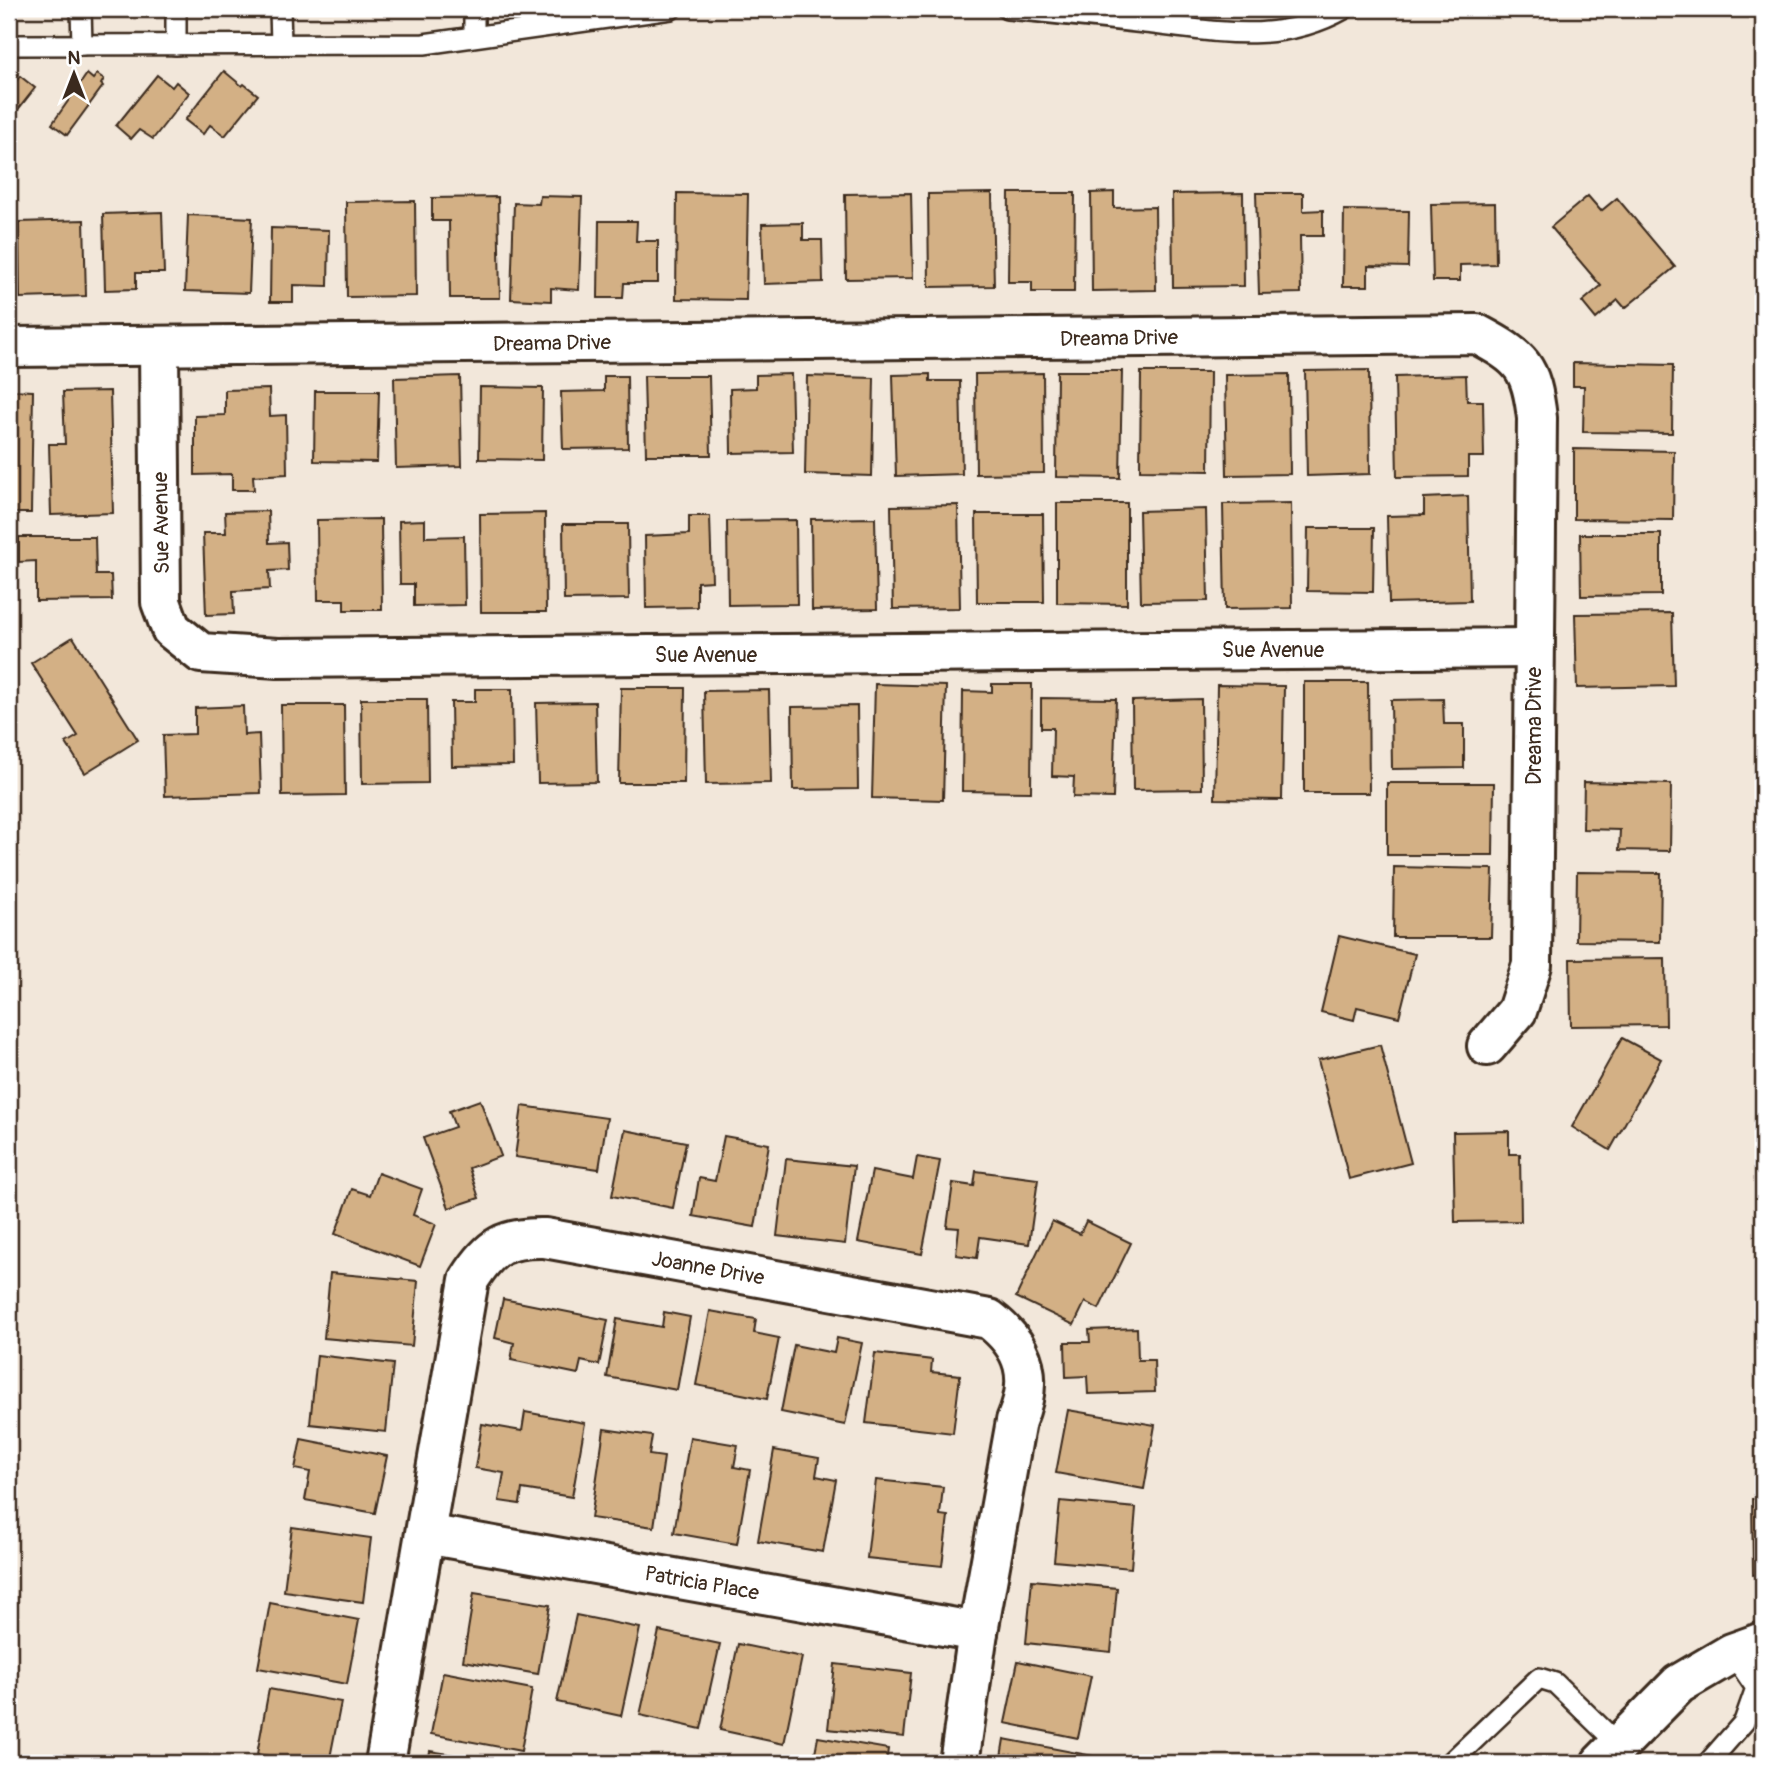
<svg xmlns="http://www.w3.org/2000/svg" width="1772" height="1772" font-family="Pangolin,sans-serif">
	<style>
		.building { fill: #d3b085; stroke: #3b2a1e; stroke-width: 2 }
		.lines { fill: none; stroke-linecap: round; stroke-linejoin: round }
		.lane-casing { stroke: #3b2a1e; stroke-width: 24 }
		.street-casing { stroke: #3b2a1e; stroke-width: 44 }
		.lane { stroke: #fff; stroke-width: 19 }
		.street { stroke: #fff; stroke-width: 38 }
		.labels { text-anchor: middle; stroke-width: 5; stroke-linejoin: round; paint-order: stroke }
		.street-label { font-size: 21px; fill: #3b2a1e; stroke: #fff }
	</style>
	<rect width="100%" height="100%" fill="#f2e7da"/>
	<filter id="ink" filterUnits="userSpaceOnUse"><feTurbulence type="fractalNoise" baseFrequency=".0143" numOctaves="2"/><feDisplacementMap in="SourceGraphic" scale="14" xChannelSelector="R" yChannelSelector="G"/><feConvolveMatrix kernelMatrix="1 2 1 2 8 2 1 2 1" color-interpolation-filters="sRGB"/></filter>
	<g filter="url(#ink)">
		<g class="building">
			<path d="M224 71 242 86 244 84 258 95 225 136 210 125 203 134 185 120Z"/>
			<path d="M87 74 93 79 97 74 104 79 101 84 103 86 67 135 52 124Z"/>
			<path d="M157 75 172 87 176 82 189 93 153 139 139 130 131 139 116 126Z"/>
			<path d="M20 76 35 88 9 121V91Z"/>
			<path d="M1114 192V208L1155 207 1156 290 1092 291 1091 193Z"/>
			<path d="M677 193 748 194 746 300 676 299Z"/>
			<path d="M911 193 913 278 846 279 845 194Z"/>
			<path d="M992 193 994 286 929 287 928 194Z"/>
			<path d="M1009 193H1075L1074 292H1032V282H1008Z"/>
			<path d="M1243 193 1244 286 1173 287 1172 194Z"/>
			<path d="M1256 193H1303V211L1323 210V236H1300L1301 293 1259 294Z"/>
			<path d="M540 196 582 197 579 290 551 288V301L511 299 514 203 539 204Z"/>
			<path d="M1588 196 1601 211 1617 198 1675 267 1625 308 1618 300 1596 319 1582 302 1601 286 1551 227Z"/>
			<path d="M498 197 500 298H450L449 221H432V198Z"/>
			<path d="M415 201 416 296 347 297 346 202Z"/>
			<path d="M1495 203 1496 264 1460 265V281H1433L1431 204Z"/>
			<path d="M1344 210 1409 211 1408 267 1368 266V286H1343Z"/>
			<path d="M162 212 164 273H136V289L105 290 103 214Z"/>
			<path d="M188 215 252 218 249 293 185 291Z"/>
			<path d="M84 220 86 296 20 298 19 222Z"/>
			<path d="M599 221H637L636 241H658V283H624L623 298H598Z"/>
			<path d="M803 223V240H822L823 282 764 284 762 224Z"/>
			<path d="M271 228 329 230 328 286 293 285V302H270Z"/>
			<path d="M1573 363 1673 365 1672 433 1583 432 1584 386H1573Z"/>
			<path d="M1369 370 1370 474 1307 476 1305 371Z"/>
			<path d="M1057 371H1122L1120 478 1056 477Z"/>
			<path d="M1141 372H1210L1209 471 1140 470Z"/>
			<path d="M1043 373 1044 473 976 474 975 374Z"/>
			<path d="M791 374 793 452 731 453 730 389 756 388V375Z"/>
			<path d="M930 374V381H960L962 474 896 476 893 375Z"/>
			<path d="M1289 374 1290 474 1227 475 1225 375Z"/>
			<path d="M1466 375 1467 401H1483L1484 457H1468V476L1397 477 1395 377Z"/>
			<path d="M460 376 462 466 396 468 394 378Z"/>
			<path d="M604 376H627L628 448 563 449 561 392 604 391Z"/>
			<path d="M644 376H709L711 455H646Z"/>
			<path d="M807 376 874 378 872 476 805 474Z"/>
			<path d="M480 387 543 388 542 460 479 459Z"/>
			<path d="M269 389 270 416 286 415 287 474 253 476 254 490H232V474L195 475V416L225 415V390Z"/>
			<path d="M9 390 33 391 31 513H9Z"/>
			<path d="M110 391 113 513 51 515 49 444H65L63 392Z"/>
			<path d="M315 391H379L377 462 314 461Z"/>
			<path d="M1574 449 1674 451 1673 520 1574 519Z"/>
			<path d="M1468 496 1470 601 1389 603 1387 516 1424 515V498Z"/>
			<path d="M1057 503H1127V604L1057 603Z"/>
			<path d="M1291 503 1292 608 1225 609 1223 504Z"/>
			<path d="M958 505 960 608 893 609 891 506Z"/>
			<path d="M1206 509 1208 601 1141 602 1139 511Z"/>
			<path d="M268 511 269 543 287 542 288 570 269 571 270 589 233 591 234 614 206 615 203 533H226L225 512Z"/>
			<path d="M545 513 546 612H481L480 514Z"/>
			<path d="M976 514H1043L1044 602H977Z"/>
			<path d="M689 516H710L712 581 697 582V607L646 608 645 536 689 534Z"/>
			<path d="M875 518 877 609 812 610 811 519Z"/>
			<path d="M381 519 382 610H344V600H318L317 520Z"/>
			<path d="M425 520V537L464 536 465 605 414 606V584H400L399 521Z"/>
			<path d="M796 520 797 604 728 605 727 521Z"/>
			<path d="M563 524H628L629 599 564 600Z"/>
			<path d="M1308 528H1374L1373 592 1307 591Z"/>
			<path d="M1580 534H1661V595L1581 596Z"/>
			<path d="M19 537H95L96 575H111L112 600 36 601V561L19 562Z"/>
			<path d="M1672 613 1674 686 1577 688 1575 614Z"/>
			<path d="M73 637 138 740 85 773 66 743 78 736 31 663Z"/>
			<path d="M1304 682H1368L1369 793H1304Z"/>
			<path d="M875 684 946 686 943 800 872 798Z"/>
			<path d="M992 684H1032L1031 792 962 791 963 691 992 692Z"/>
			<path d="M1217 685 1284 686 1282 800 1215 799Z"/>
			<path d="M621 688H685L684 783H619Z"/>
			<path d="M475 689H512L513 765 452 766 451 702H475Z"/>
			<path d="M769 690 771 783 706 784 704 691Z"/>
			<path d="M1041 698 1116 699 1113 798 1073 797 1074 777 1052 776 1053 728H1041Z"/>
			<path d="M361 699H427L428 783 362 784Z"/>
			<path d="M1201 699 1202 789 1133 790 1132 701Z"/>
			<path d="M1443 699 1444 724H1464V768L1392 769 1391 700Z"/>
			<path d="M595 702 597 782 538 783 536 703Z"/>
			<path d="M281 705H344L345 795 282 796Z"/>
			<path d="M243 706 244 735 259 734 261 793 165 796 163 735 195 734V708Z"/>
			<path d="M857 706 858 789 793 790 792 707Z"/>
			<path d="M1584 782 1671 784 1670 851 1619 850 1620 830 1583 829Z"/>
			<path d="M1387 783H1494L1493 855H1387Z"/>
			<path d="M1394 867 1493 869 1491 937H1393Z"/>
			<path d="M1577 872 1661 873 1660 942 1576 941Z"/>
			<path d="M1339 936 1415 954 1399 1017 1357 1007 1354 1020 1321 1012Z"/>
			<path d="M1665 958 1666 1025 1571 1026 1570 959Z"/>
			<path d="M1622 1038 1661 1059 1610 1150 1572 1127Z"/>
			<path d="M1380 1045 1411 1163 1349 1179 1318 1060Z"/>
			<path d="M480 1100 501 1156 469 1168 479 1198 449 1208 423 1138 455 1127 449 1111Z"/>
			<path d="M522 1106 607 1118 599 1169 515 1157Z"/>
			<path d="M625 1130 686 1142 673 1208 612 1196Z"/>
			<path d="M1509 1131V1154H1520L1521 1221 1455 1222 1453 1132Z"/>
			<path d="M724 1136 769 1144 755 1227 693 1216 699 1178 715 1181Z"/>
			<path d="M917 1157 940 1161 922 1254 858 1242 872 1171 913 1179Z"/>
			<path d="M786 1159 854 1166 845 1244 777 1236Z"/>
			<path d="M976 1171 1038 1179 1029 1244 980 1237 977 1258 956 1255 959 1228 947 1227 953 1183 974 1186Z"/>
			<path d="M378 1173 422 1189 413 1215 436 1224 420 1266 335 1234 352 1189 370 1195Z"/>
			<path d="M1052 1221 1080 1234 1086 1221 1131 1243 1099 1309 1085 1302 1074 1325 1016 1297Z"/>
			<path d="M330 1273 418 1281 412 1346 324 1338Z"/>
			<path d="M503 1299 608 1320 599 1365 581 1361 578 1374 511 1360 514 1343 495 1338Z"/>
			<path d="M710 1311 756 1319 754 1333 779 1338 767 1399 696 1385Z"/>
			<path d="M664 1312 690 1317 677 1390 607 1377 617 1319 662 1327Z"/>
			<path d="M1137 1328 1138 1360H1154L1155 1392 1088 1394 1087 1376 1066 1377 1065 1342H1090L1089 1330Z"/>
			<path d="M837 1338 862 1343 845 1425 781 1412 794 1345 834 1353Z"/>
			<path d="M875 1353 932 1360 931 1372 960 1375 953 1433 866 1423Z"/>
			<path d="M317 1355 393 1364 386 1432 310 1424Z"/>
			<path d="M1068 1410 1155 1425 1144 1489 1056 1473Z"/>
			<path d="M525 1412 585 1423 572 1497 522 1489 520 1504 499 1501 504 1473 475 1468 482 1424 522 1431Z"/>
			<path d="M604 1429 652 1436 649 1455 664 1457 654 1527 591 1518Z"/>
			<path d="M690 1437 738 1445 734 1467 750 1470 737 1544 674 1533Z"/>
			<path d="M301 1439 387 1456 375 1513 305 1500 310 1472 295 1469Z"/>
			<path d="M774 1450 819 1458 816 1476 836 1480 823 1552 758 1541Z"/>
			<path d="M876 1480 943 1487 940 1515 948 1516 942 1566 867 1558Z"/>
			<path d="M1752 1499H1763V1574L1753 1575Z"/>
			<path d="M1060 1501 1136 1508 1131 1568 1054 1561Z"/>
			<path d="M292 1527 371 1538 363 1602 284 1591Z"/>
			<path d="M1032 1580 1117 1588 1111 1652 1026 1643Z"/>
			<path d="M474 1593 550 1605 538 1674 463 1661Z"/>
			<path d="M270 1603 359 1620 347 1684 258 1668Z"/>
			<path d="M576 1615 640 1628 621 1716 557 1702Z"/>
			<path d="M659 1631 720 1644 701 1729 640 1715Z"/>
			<path d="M738 1644 802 1657 784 1744 720 1730Z"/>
			<path d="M1018 1661 1091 1676 1078 1738 1005 1723Z"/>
			<path d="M835 1664 911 1673 904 1737 828 1729Z"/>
			<path d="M443 1672 532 1689 521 1751 431 1734Z"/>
			<path d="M269 1689 341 1702 329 1763H309L257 1754Z"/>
			<path d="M818 1737 888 1749 886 1763H813Z"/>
			<path d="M1004 1739 1093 1756 1091 1763H1000Z"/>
			<path d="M1763 1748V1763H1759L1754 1758Z"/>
			<path d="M430 1751 504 1763H428Z"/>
		</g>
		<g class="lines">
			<g class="lane-casing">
				<g id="lane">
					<path d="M81 9 82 45"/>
					<path d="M176 9V45"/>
					<path d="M280 9 281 44"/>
					<path d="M474 9V36"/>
					<path d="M1007 9C1053 13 1099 18 1145 23 1215 31 1278 46 1344 9"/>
					<path d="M9 45 424 44 671 9"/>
					<path d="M1450 1763 1539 1678 1555 1683 1619 1745"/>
					<path d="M1708 1763 1744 1722 1756 1688 1732 1653"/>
				</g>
			</g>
			<g class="street-casing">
				<g id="street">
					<path d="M159 346 161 602 171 629 201 653 278 658 1534 648"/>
					<path d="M9 347 1477 334C1522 358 1531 366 1537 418L1532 965 1517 1011 1487 1046"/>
					<path d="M426 1534 978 1632"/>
					<path d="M385 1763 469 1280C490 1246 505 1237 545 1238L989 1319C1026 1347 1034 1379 1016 1421L978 1632 959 1763"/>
					<path d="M1601 1763 1679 1684 1732 1653 1763 1642"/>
				</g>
			</g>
			<use href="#lane" class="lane"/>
			<use href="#street" class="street"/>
		</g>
	</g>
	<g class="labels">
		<g class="street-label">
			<text transform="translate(1119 338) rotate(-1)" y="7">Dreama Drive</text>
			<text transform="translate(552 343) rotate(-1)" y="7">Dreama Drive</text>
			<text transform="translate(161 523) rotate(-91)" y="7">Sue Avenue</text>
			<text x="1273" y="657">Sue Avenue</text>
			<text x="706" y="662">Sue Avenue</text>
			<text transform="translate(1534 726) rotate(-90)" y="7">Dreama Drive</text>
			<text transform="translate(708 1268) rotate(10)" y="7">Joanne Drive</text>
			<text transform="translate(702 1583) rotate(10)" y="7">Patricia Place</text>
		</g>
	</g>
	<rect width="1772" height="1772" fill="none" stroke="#fff" stroke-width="35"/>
	<rect x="18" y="18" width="1737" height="1737" fill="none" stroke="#3b2a1e" stroke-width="2.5" filter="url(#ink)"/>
	<g transform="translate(74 74)" stroke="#ffffff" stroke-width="5" paint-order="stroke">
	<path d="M0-5L12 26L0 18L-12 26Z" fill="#3b2a1e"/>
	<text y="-10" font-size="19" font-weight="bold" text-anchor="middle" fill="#3b2a1e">N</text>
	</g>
</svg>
